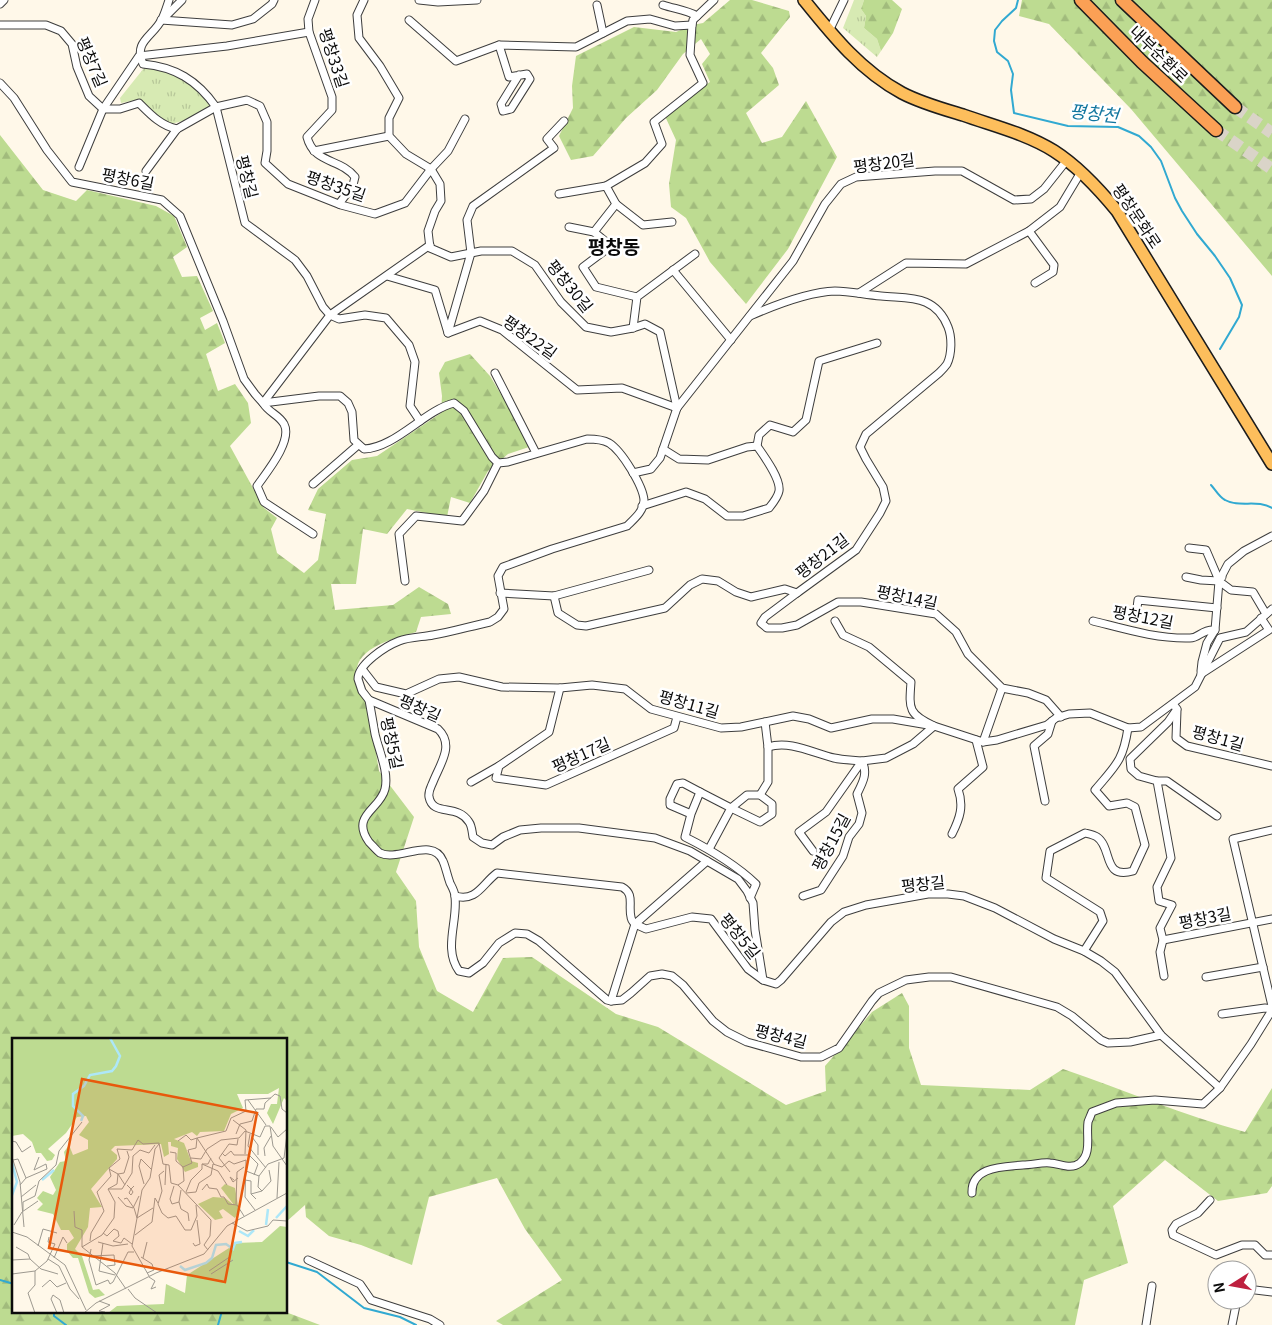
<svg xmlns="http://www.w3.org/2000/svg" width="1272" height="1325" font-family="Georgia,'Noto Sans KR',serif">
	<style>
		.grass { fill: url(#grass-tufts) }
		.forest { fill: url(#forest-firs) }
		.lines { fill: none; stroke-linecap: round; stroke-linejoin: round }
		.stream { stroke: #31a9d1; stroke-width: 2 }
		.trunk-tunnel { stroke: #dad4c8; stroke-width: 12; stroke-dasharray: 12 6; stroke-linecap: butt }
		.minor-casing { stroke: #3e3e3e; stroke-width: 9 }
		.primary-casing { stroke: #1c1c1c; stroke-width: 14 }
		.trunk-casing { stroke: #1c1c1c; stroke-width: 15 }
		.minor { stroke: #fff; stroke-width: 7 }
		.primary { stroke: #fdbe5c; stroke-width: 11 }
		.trunk { stroke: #fba055; stroke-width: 12 }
		.labels { text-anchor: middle; stroke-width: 5; stroke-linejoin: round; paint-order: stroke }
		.street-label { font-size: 16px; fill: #0b0b0b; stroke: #fff }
		.water-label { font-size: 18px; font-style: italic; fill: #12769f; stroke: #fff }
		.quarter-label { font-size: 19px; font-weight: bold; fill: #0b0b0b; stroke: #fff }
		.inset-river { fill: none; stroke: #ade7f8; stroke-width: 2.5 }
		.inset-road { fill: none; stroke: #9d9990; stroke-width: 1 }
		.view { fill: #e8590c; fill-opacity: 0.15; stroke: #e8590c; stroke-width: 2.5 }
		.inset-edge { fill: none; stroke: #0b0b0b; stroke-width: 2.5 }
	</style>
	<defs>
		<pattern id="grass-tufts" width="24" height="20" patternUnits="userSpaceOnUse" patternTransform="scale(1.25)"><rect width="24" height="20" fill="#d7eab3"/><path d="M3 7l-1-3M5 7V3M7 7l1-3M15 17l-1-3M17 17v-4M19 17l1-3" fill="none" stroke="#b7c799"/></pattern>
		<pattern id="forest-firs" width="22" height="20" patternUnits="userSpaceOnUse" patternTransform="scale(1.25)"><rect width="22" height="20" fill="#bddb91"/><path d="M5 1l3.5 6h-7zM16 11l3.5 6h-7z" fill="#a1bb7c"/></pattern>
	</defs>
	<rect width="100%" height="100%" fill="#fff8e9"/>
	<g class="grass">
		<path d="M854 0H864L861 9 866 16 864 28 877 39 881 51 877 57 843 28Z"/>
		<path d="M144 68C150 69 157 69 164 70 181 74 201 91 211 105L186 120 171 124 153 112 140 99 121 103 120 98Z"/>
	</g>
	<g class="forest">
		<path d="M730 0H752L789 11 790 17 761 53 773 68 779 85 746 113 762 143 782 137 806 101 837 157 788 249 746 304 710 262 686 218 671 207 669 184 676 140 664 114 710 82 702 64 710 54 701 39 683 54 657 90 626 118 593 156 571 160 559 136 573 108 572 86 576 56 634 27 676 32 692 25 703 23Z"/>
		<path d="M864 0H892L902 9 893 33 881 51 877 39 864 28 866 16 861 9Z"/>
		<path d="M1022 0H1272V276L1131 109 1049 24 1019 16Z"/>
		<path d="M0 135 43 190 76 201 87 190 156 206 174 216 187 247 173 257 182 277 197 276 213 311 200 318 205 330 217 323 225 343 206 354 218 391 235 384 248 403 251 423 230 446 264 508 277 518 271 529 277 553 304 573 318 560 326 514 308 510 318 489 352 460 377 456 441 413 442 396 439 373 445 362 470 354 490 376 532 446 508 454 488 471 470 503 451 497 447 517 407 509 387 534 363 529 356 584H331L335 610 393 605 419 587 448 604 451 614 421 617 416 632C393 639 348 649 358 681 361 688 362 694 367 698L379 771 414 817 396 872 416 901 419 947 437 991 473 1012 503 958 532 957 616 1014 658 1027 786 1105 826 1091 825 1066 872 1012 902 993 909 1006V1048L921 1085 1030 1090 1063 1069C1124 1090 1183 1115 1245 1132L1272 1088V1186L1267 1193 1218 1201 1165 1160 1113 1206 1128 1263 1084 1280 1075 1325H503L496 1321 562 1280 525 1229 497 1178 429 1197 412 1265 361 1245 329 1236 306 1217 305 1205 286 1222V1039H14V1311H283L320 1325H0Z"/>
	</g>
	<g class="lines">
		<g class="stream">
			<path d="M1018 0 1016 8 1002 21 995 30 994 41 997 52 1008 61 1013 74 1011 90 1014 113 1068 126 1118 127 1139 136 1151 147 1161 161 1175 198 1182 211 1197 234 1215 256 1230 278 1242 305 1239 317 1220 349"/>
			<path d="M1211 485C1215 489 1219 497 1225 500 1239 508 1258 499 1272 508"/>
			<path d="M286 1262 317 1272 364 1308 400 1317 416 1325"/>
			<path d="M0 1280 14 1284"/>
			<path d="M54 1311V1316L66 1325"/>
			<path d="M218 1325 222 1311"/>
		</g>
		<g class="trunk-tunnel">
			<path d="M1235 107 1272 133"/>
			<path d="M1216 130 1272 169"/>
		</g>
		<g class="minor-casing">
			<g id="minor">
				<path d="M169 0C167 6 165 13 162 19 153 37 133 41 143 64 175 67 197 80 216 107L245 223 295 260 307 276 323 307 330 315 339 319 365 315 386 318 409 345 415 362 410 406 420 421"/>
				<path d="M315 0 308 19 309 32 332 97V110L307 137C314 164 340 158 355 177L353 185 339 204"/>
				<path d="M364 0 357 15 359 38 380 66 399 98 389 118V136L406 154 431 169 440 184 441 201 435 211 428 231 430 248 451 257 481 251H512L535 265 561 302 586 327 611 332 633 328 645 324 660 332 677 408"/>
				<path d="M419 0 438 2 477 0"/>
				<path d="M0 4 4 0"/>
				<path d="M597 5 603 33"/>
				<path d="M663 5C675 9 686 10 697 16"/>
				<path d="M164 18 182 0"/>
				<path d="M161 20 232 25 253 19 272 4 274 0"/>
				<path d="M409 20 456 61 499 45 576 47 627 21 650 19 675 26 692 25"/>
				<path d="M0 25H46L61 31 72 44 77 67 89 96 103 109H120L139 103C150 114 161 126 177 129"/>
				<path d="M829 31 844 0"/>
				<path d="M499 45 509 77 527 74 530 79 511 109 503 111 501 104 519 75"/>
				<path d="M0 83 14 98 47 150 72 182 162 200 180 216 223 321 244 379 255 394 263 403 319 396H340L348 403 352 412 354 440 364 449C395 448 425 410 454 403L464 411 492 457 498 463 508 462 587 439C594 439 602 439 609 443 622 451 643 486 644 500 644 511 634 519 627 526L552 549 503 567 498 576 504 609 498 617 490 622C471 626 452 632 433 635 423 637 409 637 399 641 386 646 358 664 358 679L362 691 369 700 438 729C455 745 440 764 433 782 431 787 428 791 429 797 433 817 457 803 469 822 472 826 472 832 473 837L482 843 492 845 503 837 520 830 541 828H579L655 838 690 851 738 879 747 891 753 903 755 930 763 980 776 984 781 980 831 922 844 912 866 905 928 894H948L964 896 995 908 1054 939 1084 951 1101 961 1115 972 1161 1035 1220 1088"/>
				<path d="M314 151 389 136"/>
				<path d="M79 167 103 109 139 56 227 46 309 32"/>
				<path d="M146 171 177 129 216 107 247 100 260 106 267 122V151L265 163 288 184 341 205 375 214 405 203 431 169 448 151 465 119"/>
				<path d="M559 194 606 186"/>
				<path d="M616 204 643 225 672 222"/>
				<path d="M569 227 594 232"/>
				<path d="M1029 231 1060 207 1081 172"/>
				<path d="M673 270 731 340"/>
				<path d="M387 276 435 290 448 333 480 321 502 330 577 390 622 388 677 408"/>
				<path d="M859 293 906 263 966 264 1029 231 1054 265 1053 272 1035 283"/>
				<path d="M637 297 596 287 583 267 611 246 594 232 616 204 606 186 645 163 662 144 654 122 703 83 690 55 692 25 693 20 714 0"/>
				<path d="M633 328 637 297 695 254"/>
				<path d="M448 333 471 253 467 220 473 206 554 148 547 139 564 121"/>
				<path d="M495 373 536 453"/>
				<path d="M757 446 759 435 770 425 793 432 806 420 819 361 877 343"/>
				<path d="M633 473 651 469 660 458 677 408 793 261 825 204 841 184 856 177 935 171H962L1014 200 1031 199 1044 189 1067 160"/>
				<path d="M313 484 358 445"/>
				<path d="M642 506 686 492 705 499 727 516H743L769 508C773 503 778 497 779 491 781 479 764 456 757 446L747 447 708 460 679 459 663 449"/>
				<path d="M313 534 264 502 257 486C266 473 293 441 284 424 278 414 269 413 263 403L330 315 430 245"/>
				<path d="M1189 548 1206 550 1218 578 1222 577"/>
				<path d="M1186 577 1201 580 1219 581 1231 590 1253 592 1266 614"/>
				<path d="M405 581 399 534 416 516 462 521 484 491 498 463"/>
				<path d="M500 593 554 596 649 570"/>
				<path d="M797 593 765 617 761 623 767 628H782L797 625 838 602H861L936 614 956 632 968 654 1002 688 1028 693 1046 700 1061 717"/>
				<path d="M554 596 558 613 577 625 586 626 665 608 690 585 702 579 718 581 736 592 751 597 785 589 797 593 856 550 880 513 886 501 883 487 866 459 860 447 866 434 939 373C942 370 945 367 947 364 952 354 952 337 948 327 935 294 909 299 881 296 865 295 851 291 835 291 808 292 775 305 750 316"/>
				<path d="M1136 616 1138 600 1217 608"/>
				<path d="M1093 621C1125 629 1157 639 1190 638 1200 638 1201 629 1215 630"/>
				<path d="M362 669 376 687 406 694 439 679 459 677 502 687 560 688 592 685 625 689 651 709 721 728 741 727 793 716 809 719 831 728 872 719H893L934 726 983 742 997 740 1047 725 1056 718 1069 714 1090 713 1128 728 1141 727 1195 687 1220 638 1246 632 1272 609"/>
				<path d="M1201 671 1202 662 1207 643 1215 630 1219 581 1228 564 1244 551 1272 536"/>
				<path d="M1201 674 1269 630 1261 618"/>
				<path d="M560 688 549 732 499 766 496 778 546 785 674 728 677 717"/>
				<path d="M369 700C371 711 373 722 375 734 379 751 389 772 385 789 380 810 350 815 369 842 372 845 377 851 380 853 398 862 433 836 443 861 446 868 447 875 450 883 452 887 455 892 455 897 458 921 443 949 459 971L469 973 483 963 499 943 515 933 527 934 539 941 607 1000 611 1001 622 1000 631 993 650 976 662 974 672 976 683 985 713 1021 727 1032 747 1042 801 1057H821L839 1048 872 1001 879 993 906 980 929 977H951L1057 1007 1072 1016 1101 1040 1108 1043 1130 1042 1161 1035"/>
				<path d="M1177 710 1176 738 1187 746 1272 766"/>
				<path d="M983 742 1002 688"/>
				<path d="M768 747C790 740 813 753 834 758 843 760 853 760 862 761 868 773 863 782 857 794L862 813 859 824 849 837 843 856 821 890 803 896"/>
				<path d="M1157 781H1167L1217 816"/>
				<path d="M471 782 499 766"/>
				<path d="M700 792 731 808 760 822 772 814V804L760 795H747L731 808 709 849"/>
				<path d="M760 795 768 782V747L765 722"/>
				<path d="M1045 801 1034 746 1048 734 1052 721"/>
				<path d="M691 814 670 805V799L677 784 683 783 700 792 691 814 685 837C711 850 735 864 756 884L750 898"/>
				<path d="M1272 830 1233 839 1272 1006"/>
				<path d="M952 834C960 818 964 806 958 789L983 767 976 740"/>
				<path d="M813 851 799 832 826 812 862 761 886 758 913 744 934 726C908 714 909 709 911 682L869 647 843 635 835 621"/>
				<path d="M455 896C477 902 482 884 497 873L622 887C635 894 628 905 631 917 631 919 633 922 635 924L646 929 692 917 711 919 748 969 763 980"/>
				<path d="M1163 940 1272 919"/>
				<path d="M1084 951 1103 921 1100 912 1046 878 1050 851 1085 833C1089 834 1094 835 1097 837 1113 848 1102 880 1133 871L1145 845 1135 807 1127 803 1109 806 1095 790C1116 765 1123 761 1128 728"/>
				<path d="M1164 976 1160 952 1163 940 1160 928 1172 905 1159 901 1157 887 1171 858 1157 781 1139 776 1131 769 1130 759 1168 722 1177 709 1173 704"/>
				<path d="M1206 977 1263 967"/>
				<path d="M611 1001 635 924 707 861"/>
				<path d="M1222 1014 1265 1008 1272 1009"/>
				<path d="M972 1193C971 1166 1004 1167 1023 1165 1032 1165 1042 1162 1050 1163 1061 1164 1071 1170 1080 1163 1092 1153 1086 1136 1088 1122 1089 1119 1091 1115 1092 1112L1116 1103 1155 1100 1203 1104 1220 1088 1251 1044 1272 1010"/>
				<path d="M1210 1200 1198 1213 1176 1224 1172 1230 1173 1235 1216 1255 1242 1245H1255L1265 1255H1272"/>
				<path d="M308 1260 360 1284 371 1300 430 1319 440 1325"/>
				<path d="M1247 1289 1272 1292"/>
				<path d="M1146 1325 1152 1286"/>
				<path d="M1232 1325 1237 1300"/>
			</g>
		</g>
		<g class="primary-casing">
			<path id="primary" d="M804 0C833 36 861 71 902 93 921 103 943 109 963 115 994 126 1027 134 1054 151 1079 167 1099 189 1117 211L1272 464"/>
		</g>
		<g class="trunk-casing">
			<g id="trunk">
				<path d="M1081 0 1142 62 1216 130"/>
				<path d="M1122 0 1235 107"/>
			</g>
		</g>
		<use href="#minor" class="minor"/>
		<use href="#primary" class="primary"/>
		<use href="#trunk" class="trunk"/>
	</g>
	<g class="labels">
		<g class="street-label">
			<text transform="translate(1159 54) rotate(44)" y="6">내부순환로</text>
			<text transform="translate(334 58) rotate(72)" y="6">평창33길</text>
			<text transform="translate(92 62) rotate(67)" y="6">평창7길</text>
			<text transform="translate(884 163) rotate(-7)" y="6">평창20길</text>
			<text transform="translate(247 177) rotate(76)" y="6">평창길</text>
			<text transform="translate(128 179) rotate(11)" y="6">평창6길</text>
			<text transform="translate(336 186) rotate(19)" y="6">평창35길</text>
			<text transform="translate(1137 216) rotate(56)" y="6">평창문화로</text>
			<text transform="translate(570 286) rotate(51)" y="6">평창30길</text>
			<text transform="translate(530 337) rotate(36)" y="6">평창22길</text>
			<text transform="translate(822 556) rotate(-38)" y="6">평창21길</text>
			<text transform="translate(907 597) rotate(12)" y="6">평창14길</text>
			<text transform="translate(1143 617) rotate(11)" y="6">평창12길</text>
			<text transform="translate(689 704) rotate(16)" y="6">평창11길</text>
			<text transform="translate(420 708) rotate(24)" y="6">평창길</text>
			<text transform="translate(1218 738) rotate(16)" y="6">평창1길</text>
			<text transform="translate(392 743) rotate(78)" y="6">평창5길</text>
			<text transform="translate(581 755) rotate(-24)" y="6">평창17길</text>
			<text transform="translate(831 842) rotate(-62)" y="6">평창15길</text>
			<text transform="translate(923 884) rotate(-6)" y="6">평창길</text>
			<text transform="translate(1205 918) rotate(-11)" y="6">평창3길</text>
			<text transform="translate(740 936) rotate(51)" y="6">평창5길</text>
			<text transform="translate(781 1036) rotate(14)" y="6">평창4길</text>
		</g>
		<g class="water-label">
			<text transform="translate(1094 114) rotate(6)" y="6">평창천</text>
		</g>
		<g class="quarter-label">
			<text x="614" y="254">평창동</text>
		</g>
	</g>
	<g transform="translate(12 1038)">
		<rect width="275" height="275" fill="#fff8e9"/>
		<path d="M0 0H275V63L272 60 261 86 255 75 259 66H265L267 50 256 56H225L231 70 219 76 212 93 188 94 185 98 180 94 162 101 172 105 179 123 186 125V129L173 134 165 121 166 110 159 108V104H156L157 116 152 119 149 106 103 108 99 112 105 117V121L79 151 90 169 78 170 76 189 63 211 70 218 81 252 87 251 93 257 83 260 77 255 66 220H61L55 213V206L62 200 57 192H49L41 176 25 172 31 166 25 160 31 153 41 157 44 152 38 139 48 124 54 123 52 114 57 107 61 117 76 111V102L67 97 77 84 74 78 65 79 54 95 36 111 43 117 40 122 35 123 29 115H24L20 104 11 96 0 98ZM213 146 223 150 227 173 223 180 211 171 207 173 211 180 203 182 186 166 201 159 213 160 222 167 209 150ZM268 188 275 189V275H96L105 268 152 266 154 246 173 255 175 237 217 210 221 211 224 205 250 204Z" fill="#bddb91"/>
		<path class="inset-river" d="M69 83 71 78 61 68V56L72 48 78 37 100 33 104 28 108 18 98 0M0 125 5 144 0 157M30 142 42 132M264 180 275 168M254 187 256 171M227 193 236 198 242 192M168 228 173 232 194 225 200 220 204 207 214 206 221 211 223 205 230 204"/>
		<path class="inset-road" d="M236 62 254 87M221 82 234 92 233 116M258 88 261 108 275 128M259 89 266 99 275 91M224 96 228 86 240 83 244 71H252L253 65 263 56 268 58 270 71 275 75M238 96 236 108 254 130M240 99 246 107V117M0 103 4 104 10 114 19 108M166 103 174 97 179 102 185 100 202 126M158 114 164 115V123L171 129M210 115 213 118 219 113 222 117H237L246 126 242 137M253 118 252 110 259 98M0 119 8 144 12 189M179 120 189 121 195 111 209 102 227 100 233 93 248 99 253 88H258M1 122 6 121 14 140M190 126 206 133 215 147M97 131 106 136 113 147M152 133 147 137 150 153 146 166 150 175 156 180 164 178 173 192H179L185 178 184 167M234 133 247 138 256 126 272 120 275 96M218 134 207 120 217 106 225 107 226 101M247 138 246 149 250 153M222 142 218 139 221 144 226 140M233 142 239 143V156L244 161M132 146 127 128 129 121 140 132M8 147 14 140 35 131 34 126 22 132 27 119M115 147 119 151 121 154 119 157 117 155 119 151 122 148M153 147 154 126M166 147 199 182 198 198 192 207 196 212M162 148 158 161 160 166 167 164 169 152M96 151 105 146 106 136 112 135 117 119 115 113M190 152 195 146 197 150 205 151 209 159H212L216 166 225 167 232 178M174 154 179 142 190 131V126H196L199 120M174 155 184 154 187 145 199 137 201 126 210 129 217 123 222 126 234 122 233 159 243 172M239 156 250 153 259 143 257 132M9 159 24 147M106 159 114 168 121 170 127 158M265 160 267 124M112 161 115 160 122 170 125 180 141 170M167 164 169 171 176 175 177 183M224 166 225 134 232 129M11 173V164L23 158 27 143 44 127 47 113 70 84M62 173 63 189 70 192V209L103 235 114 251M220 185 235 193 256 188 261 182 275 183M2 187 10 174 26 163M0 194 15 199 53 227 74 272M91 195 95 198 102 191 106 193 107 198 101 203 109 205 112 200 120 206M123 197 140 184 143 160 146 165M78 203 79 195 92 173 85 154 99 138 97 130 108 121 105 111 120 112 126 102 131 106 147 105 151 126 157 127 159 145 166 147 172 143 171 129 180 125 176 112 184 110 185 100 214 93 219 80 234 73 233 62 259 60M86 204 101 208 116 206M91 205 87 233 103 237M181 205 183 208 188 206 185 182M26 208 31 191 45 195M4 209 16 216 18 221M70 209 90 197 102 180 103 164 96 151H110L120 135 121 118 128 112 137 115 143 107M79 211 77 222 84 247 96 242 98 246 101 244 116 214H122M79 218 102 217 103 227 95 228M129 219 140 226 142 232 135 235M42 220 51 199 55 205M131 220 135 204M36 221 47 228 58 251 67 261M0 222 18 221 29 231 46 236M197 233 219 218M0 236 23 233 35 223 43 206 36 204 37 199M199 236 221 222M137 238 120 208 130 152 138 140 143 111 147 106M137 239 143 243 139 251 144 249M30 249 38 242 45 249 54 245M116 251 123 260 145 275M87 263 98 267 87 273 93 274M23 275 16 255 23 247V233M45 275 39 261 41 257 48 262 52 275M72 275 84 265 144 235 192 216 215 188 275 155"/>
		<path class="view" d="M70 41 245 75 213 244 37 210Z"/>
		<rect width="275" height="275" class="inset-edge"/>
	</g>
	<g transform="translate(1232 1285) rotate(259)"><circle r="24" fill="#ffffff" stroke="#9d9d9d"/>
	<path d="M0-4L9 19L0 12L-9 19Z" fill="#be203f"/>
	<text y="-8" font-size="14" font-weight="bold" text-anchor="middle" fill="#0b0b0b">N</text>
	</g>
</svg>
